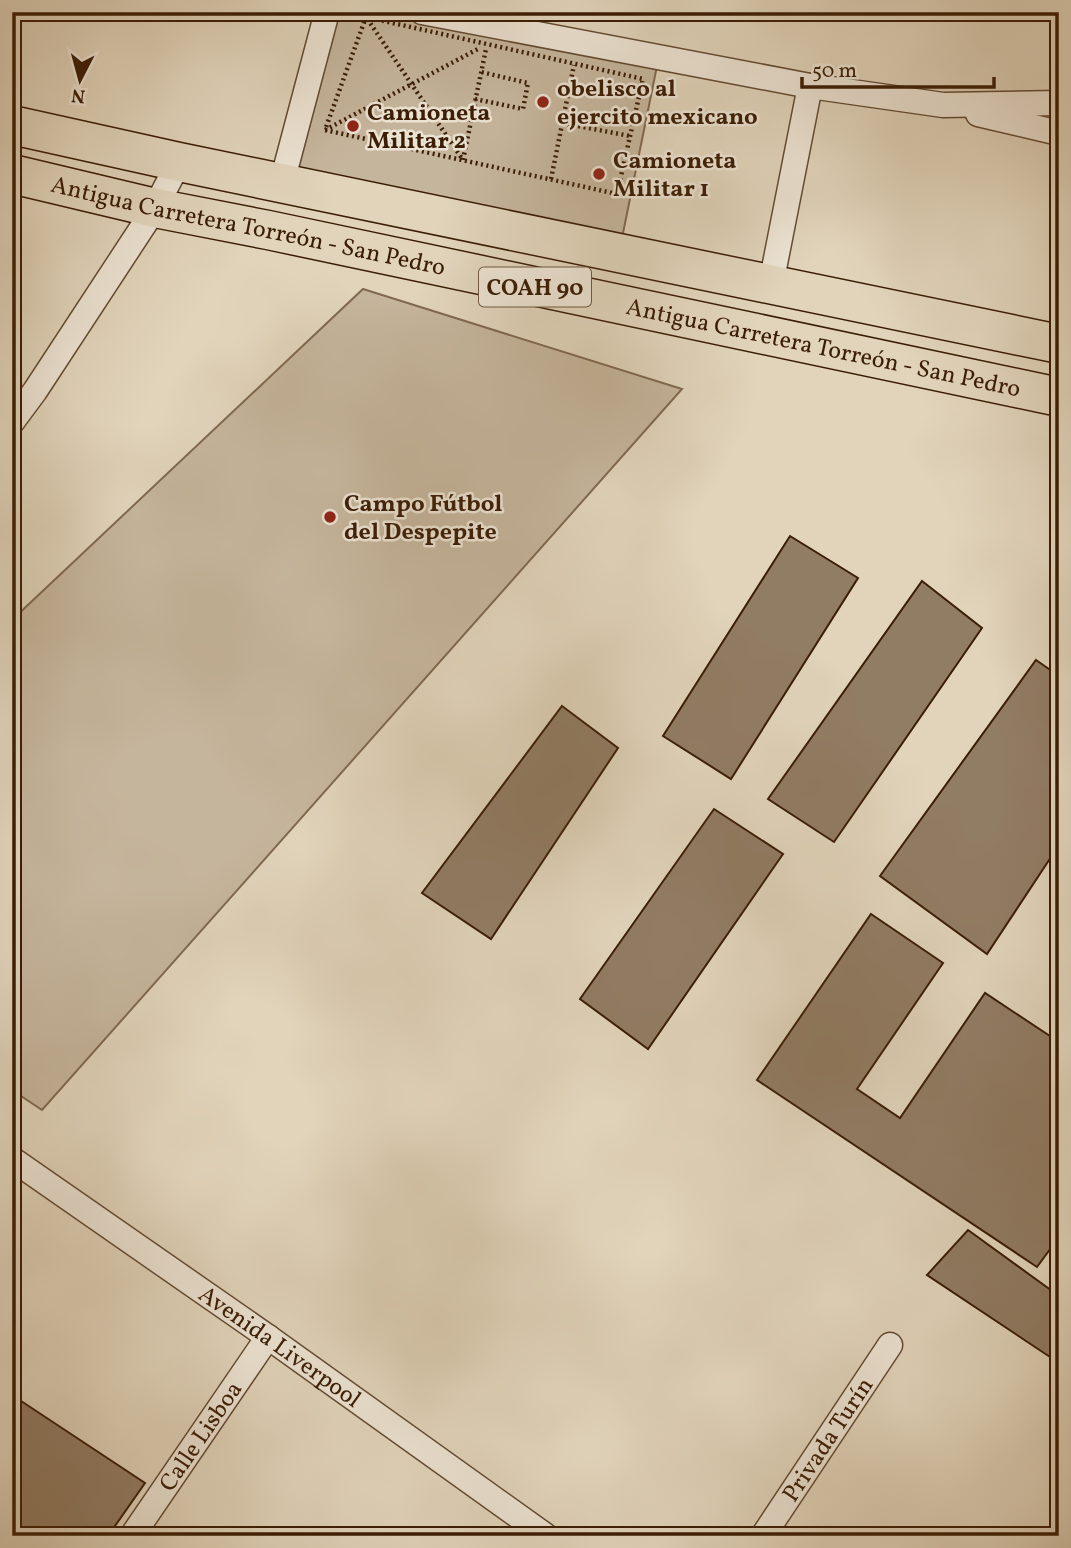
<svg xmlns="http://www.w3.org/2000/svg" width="1071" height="1548" font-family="Vollkorn,serif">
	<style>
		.green { fill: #c5b59c; stroke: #806950; stroke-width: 2 }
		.building { fill: #917c64; stroke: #3b1d05; stroke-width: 2 }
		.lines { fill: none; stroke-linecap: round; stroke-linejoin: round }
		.street-casing { stroke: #644b32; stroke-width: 27 }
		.primary-casing { stroke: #3b1d05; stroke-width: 41 }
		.path { stroke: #3b1d05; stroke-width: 4.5; stroke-dasharray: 2 3.5; stroke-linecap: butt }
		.street { stroke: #ece3d3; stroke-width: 24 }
		.primary { stroke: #e1d4bb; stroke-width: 38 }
		.poi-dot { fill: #8f2418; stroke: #ece3d3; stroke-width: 2.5 }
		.labels { text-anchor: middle; stroke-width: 5; stroke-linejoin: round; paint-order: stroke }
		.shield { fill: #ece3d3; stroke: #705843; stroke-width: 2 }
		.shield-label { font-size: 23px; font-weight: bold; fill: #3b1d05 }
		.poi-label { font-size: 24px; font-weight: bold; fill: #3b1d05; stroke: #ece3d3; text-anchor: start }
		.street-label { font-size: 24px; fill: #3b1d05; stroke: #ece3d3 }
	</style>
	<rect width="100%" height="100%" fill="#e1d4bb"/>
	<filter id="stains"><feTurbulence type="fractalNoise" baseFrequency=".00286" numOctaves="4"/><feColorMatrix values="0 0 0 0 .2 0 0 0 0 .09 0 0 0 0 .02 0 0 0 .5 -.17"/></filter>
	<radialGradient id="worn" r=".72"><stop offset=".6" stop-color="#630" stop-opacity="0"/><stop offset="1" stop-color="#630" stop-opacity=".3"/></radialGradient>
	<g class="green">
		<path d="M335 12H394L658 61 622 238 294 166Z"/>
		<path d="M363 289 682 389 42 1110 12 1090V620Z"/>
	</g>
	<g class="building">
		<path d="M790 536 858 578 731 779 663 736Z"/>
		<path d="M922 581 982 628 834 842 768 799Z"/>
		<path d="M1036 660 1059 676V845L987 954 880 876Z"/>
		<path d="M562 706 618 748 491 939 422 893Z"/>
		<path d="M714 809 783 854 648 1049 580 999Z"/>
		<path d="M871 914 943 963 857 1089 900 1118 985 993 1059 1042V1237L1037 1267 757 1080Z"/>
		<path d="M968 1230 1059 1296V1363L927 1275Z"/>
		<path d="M12 1395 145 1483 108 1536H12Z"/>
	</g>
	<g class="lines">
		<g class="street-casing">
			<g id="street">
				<path d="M422 12 810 86 943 105 1059 103"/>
				<path d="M978 114 1059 133"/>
				<path d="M282 182 327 12"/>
				<path d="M771 284 810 86"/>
				<path d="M12 422 35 391 155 208 179 162"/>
				<path id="s1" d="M12 1159 268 1337 546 1536"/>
				<path id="s2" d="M132 1536 268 1337"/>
				<path id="s3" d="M763 1536 890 1345"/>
			</g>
		</g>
		<g class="primary-casing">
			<g id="primary">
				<path d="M12 125 179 162 1059 344"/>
				<path id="s4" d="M12 174 155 208 268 230 1059 397"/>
			</g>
		</g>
		<g class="path">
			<path d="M359 12 366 17 463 160 486 49"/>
			<path d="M366 17 643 79 617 194 325 130Z"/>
			<path d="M475 99 523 109 528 83 481 72"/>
			<path d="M562 123 630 136"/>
			<path d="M325 130 478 49"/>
			<path d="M551 179 574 65"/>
		</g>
		<use href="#street" class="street"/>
		<use href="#primary" class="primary"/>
	</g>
	<g class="poi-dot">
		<circle cx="543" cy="102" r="7"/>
		<circle cx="353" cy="126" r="7"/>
		<circle cx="599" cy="174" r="7"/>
		<circle cx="330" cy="517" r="7"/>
	</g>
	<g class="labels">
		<rect class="shield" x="479" y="267.5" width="112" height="39" rx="5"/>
		<g class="shield-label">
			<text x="535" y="295">COAH 90</text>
		</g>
		<g class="poi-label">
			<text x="557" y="96">obelisco al<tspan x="557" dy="28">ejercito mexicano</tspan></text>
			<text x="367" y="120">Camioneta<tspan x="367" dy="28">Militar 2</tspan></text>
			<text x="613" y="168">Camioneta<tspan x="613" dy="28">Militar 1</tspan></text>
			<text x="344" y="511">Campo Fútbol<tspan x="344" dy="28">del Despepite</tspan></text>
		</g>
		<g class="street-label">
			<text dy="8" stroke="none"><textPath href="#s4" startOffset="242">Antigua Carretera Torreón - San Pedro</textPath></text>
			<text dy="8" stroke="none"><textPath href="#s4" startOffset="830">Antigua Carretera Torreón - San Pedro</textPath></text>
			<text dy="8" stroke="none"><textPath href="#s1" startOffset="327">Avenida Liverpool</textPath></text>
			<text dy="8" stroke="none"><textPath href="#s2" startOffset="121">Calle Lisboa</textPath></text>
			<text dy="8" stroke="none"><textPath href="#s3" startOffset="116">Privada Turín</textPath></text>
		</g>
	</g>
	<rect width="1071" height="1548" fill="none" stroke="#e1d4bb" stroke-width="42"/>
	<rect x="14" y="14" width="1043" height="1520" fill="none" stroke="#3b1d05" stroke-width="3.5"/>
	<rect x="21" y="21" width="1029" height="1506" fill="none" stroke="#3b1d05" stroke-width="2"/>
	<g transform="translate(80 80) rotate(186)" stroke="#ece3d3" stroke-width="5" paint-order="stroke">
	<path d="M0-5L12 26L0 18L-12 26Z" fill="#3b1d05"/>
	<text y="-10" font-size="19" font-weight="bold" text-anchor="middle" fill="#3b1d05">N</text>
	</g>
	<path d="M802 77v10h192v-10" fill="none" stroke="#3b1d05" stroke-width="3.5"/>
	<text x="812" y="77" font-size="21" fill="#3b1d05" stroke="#ece3d3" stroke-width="5" paint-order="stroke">50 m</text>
	<rect width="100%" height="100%" filter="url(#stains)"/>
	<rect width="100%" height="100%" fill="url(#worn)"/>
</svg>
